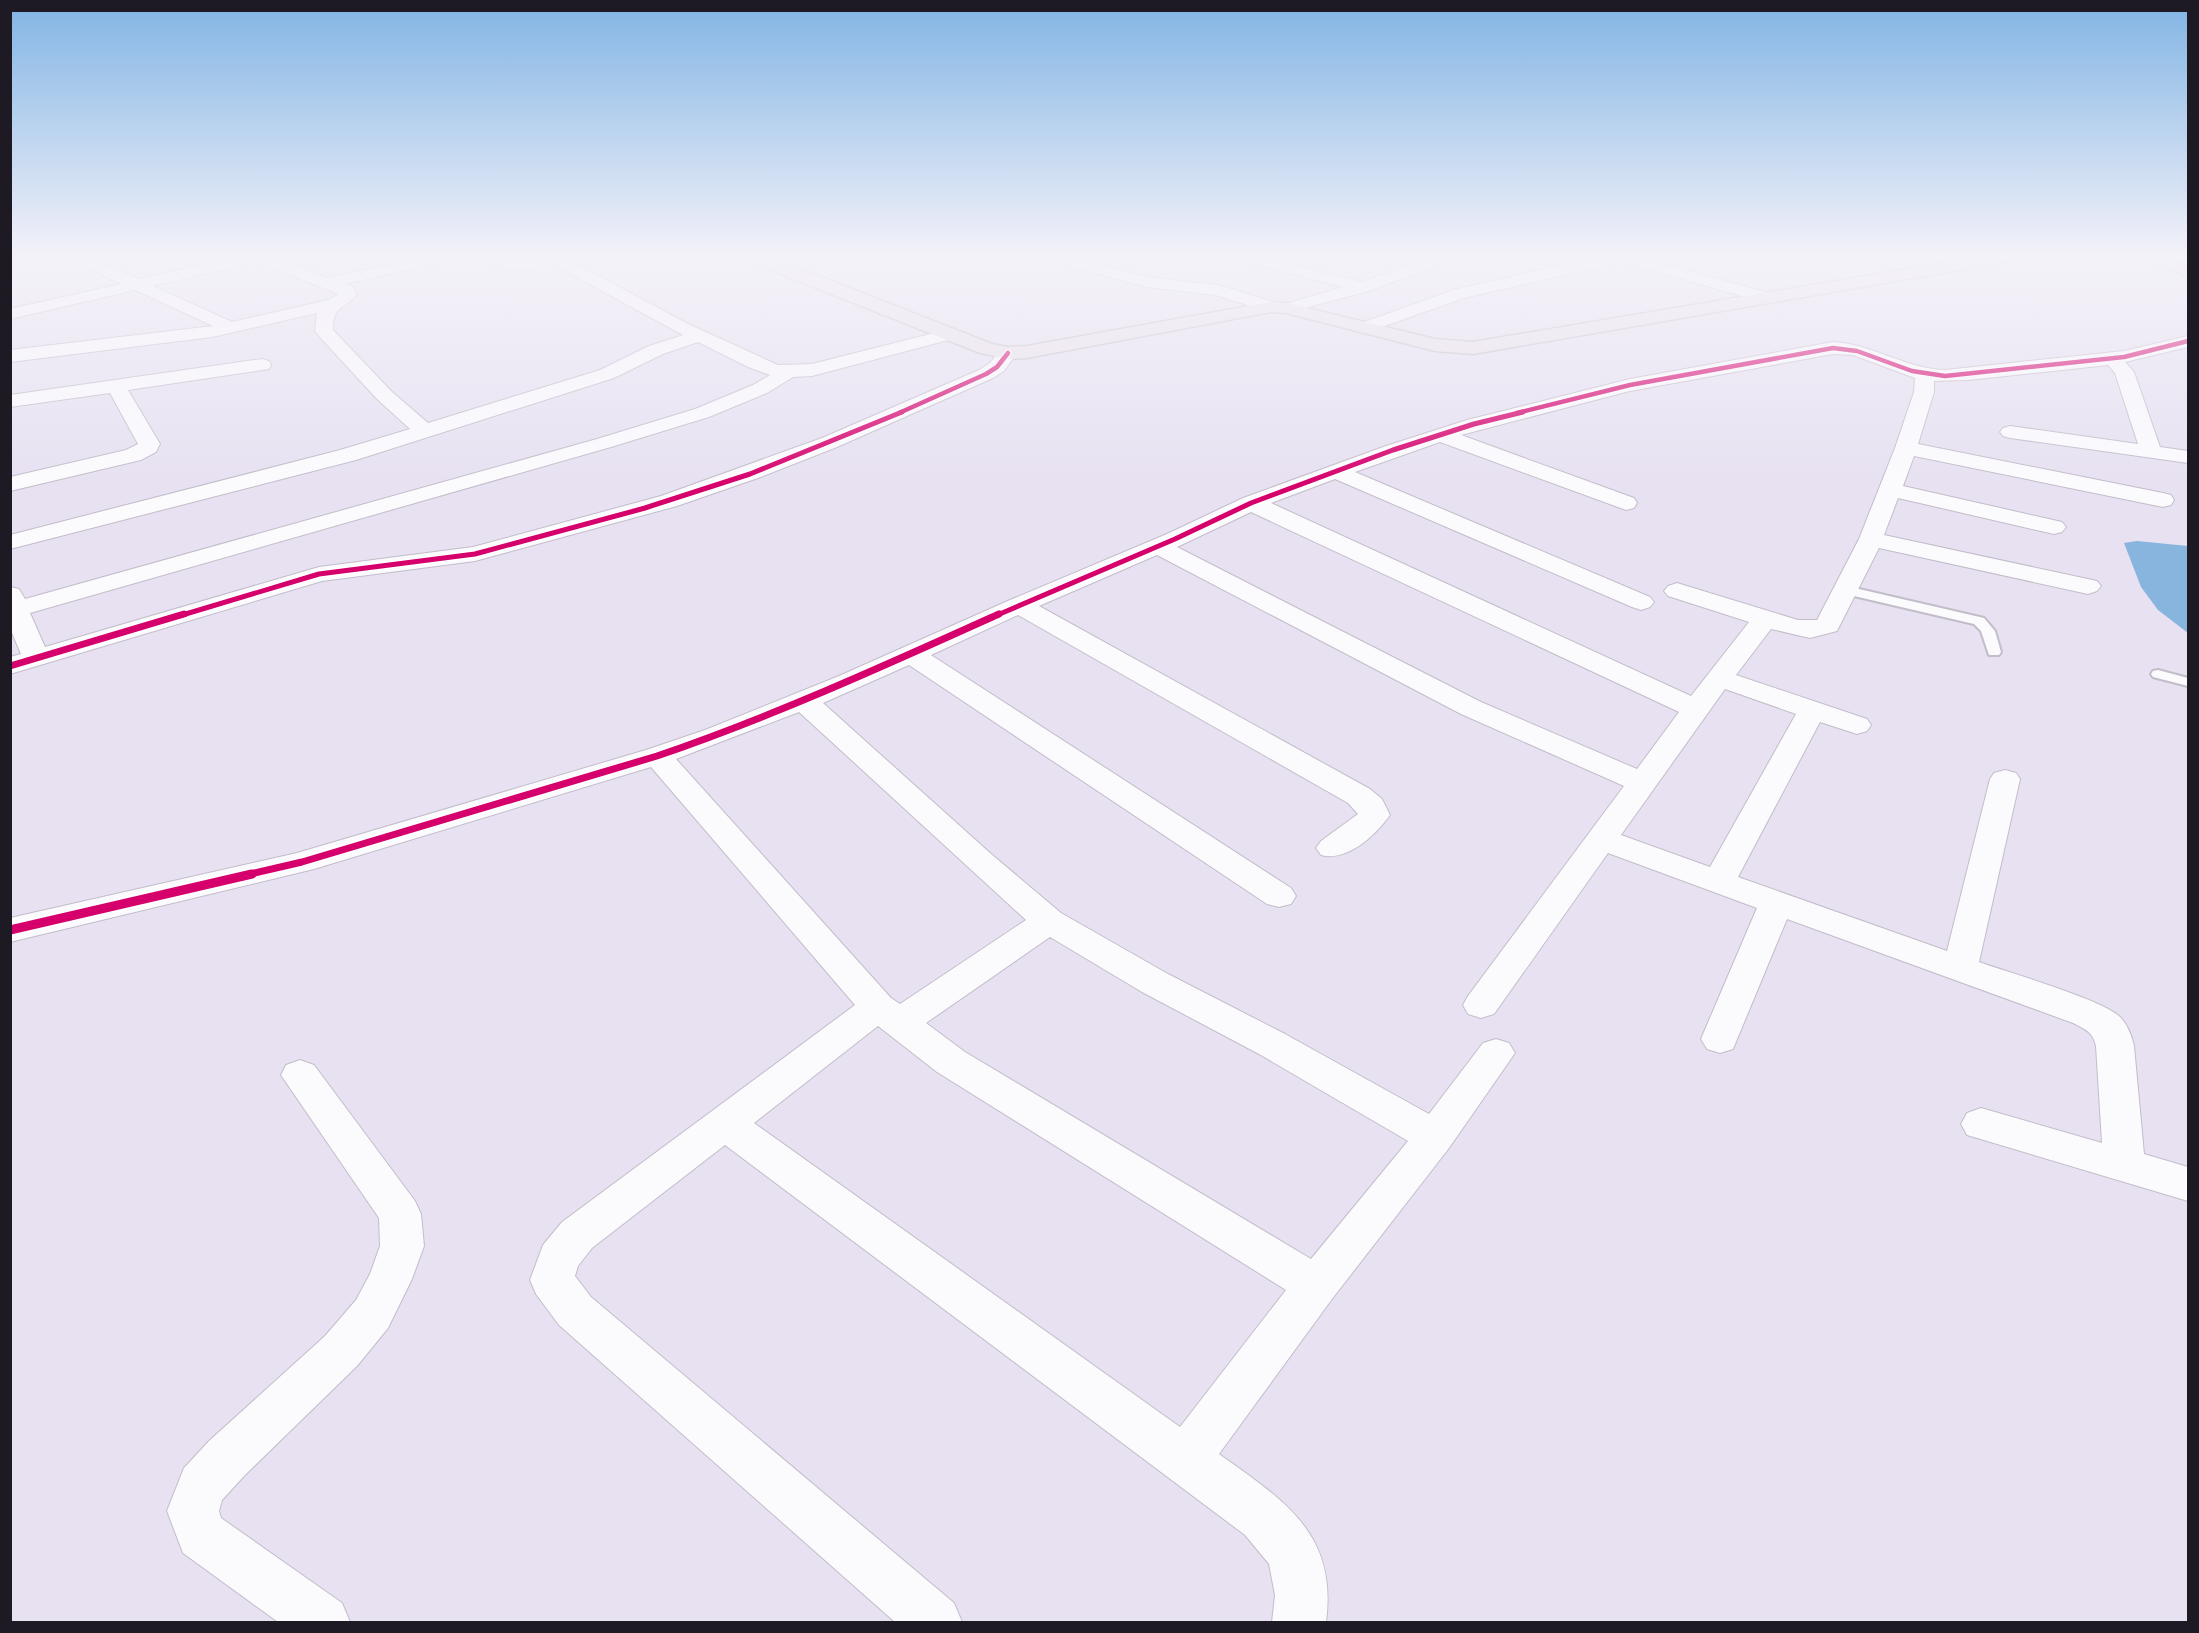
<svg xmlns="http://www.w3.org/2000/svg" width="2199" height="1633" font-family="'Fira Sans Condensed',sans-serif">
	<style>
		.water { fill: #87b5dd }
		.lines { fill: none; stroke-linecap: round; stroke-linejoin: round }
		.service-casing { stroke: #c2bdc9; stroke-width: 4 }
		.minor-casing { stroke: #c2bdc9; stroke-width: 2 }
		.primary-casing { stroke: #c5c2ca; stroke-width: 3 }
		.trunk-casing { stroke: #c5c2ca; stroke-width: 3 }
		.service { fill: #fbfafd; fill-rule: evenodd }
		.minor { fill: #fbfafd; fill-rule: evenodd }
		.primary { fill: #eae1eb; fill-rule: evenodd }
		.trunk { fill: #e4d9e4; fill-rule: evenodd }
		.cycleway-far3-casing { stroke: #fff; stroke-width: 7 }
		.cycleway-far2-casing { stroke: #fff; stroke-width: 8 }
		.cycleway-far1-casing { stroke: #fff; stroke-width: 10 }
		.cycleway-casing { stroke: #fff; stroke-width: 13 }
		.cycleway-far3 { stroke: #d6006c; stroke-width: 4.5 }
		.cycleway-far2 { stroke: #d6006c; stroke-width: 5 }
		.cycleway-far1 { stroke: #d6006c; stroke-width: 7 }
		.cycleway { stroke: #d6006c; stroke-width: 9 }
	</style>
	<rect width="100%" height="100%" fill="#e7e1f1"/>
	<path class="water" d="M2137 541 2188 546V633L2158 610 2141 587 2124 543Z"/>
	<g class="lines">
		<g class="service-casing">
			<g id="service">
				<path d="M1846 586 1984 618 1995 631 2001 652 1999 655H1989L1981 631 1974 624 1841 593 1839 590Z"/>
				<path d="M2158 670 2188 678V686L2153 677 2151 674 2153 671Z"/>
			</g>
		</g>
		<g class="minor-casing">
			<g id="minor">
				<path d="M64 255H84L139 279 244 255H266L328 278 434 255H462L460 258 345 284 353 287 357 294C344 311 333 304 333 330L391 391 428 423 600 370 649 346 683 335 556 266 512 269 471 258 469 255H495L512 259 560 255 688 324 778 365 812 364 950 329 956 330 959 334 956 338 812 376 793 377 767 393 709 417 611 447 30 613 45 647 319 567 473 547 661 496 822 438 979 370 990 363 1001 349H1015L1017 353 1004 371 993 378 837 447 758 478 677 506 475 561 322 581 10 674V657L21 654 10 628V587L19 589 25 599 597 439 695 409 753 385 770 375 748 367 698 342 663 354 614 378 356 460 10 549V535L340 450 410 429 377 399 318 335 315 331 317 313 212 337 10 362V350L213 326 135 290 10 319V309L121 284 66 258ZM256 262 339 294 328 300 232 322 153 286Z"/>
				<path d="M1039 255H1064L1147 277 1218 285 1277 303 1279 306 1343 287 1231 258 1229 255H1255L1362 282 1437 255H1459L1457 258 1369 291 1286 313 1278 309 1271 312 1265 311 1216 295 1146 287 1041 258Z"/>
				<path d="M1606 255H1631L1769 293 1771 297 1769 301 1763 302 1622 262 1464 298 1365 333 1359 332 1356 328 1359 324 1453 290Z"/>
				<path d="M2188 336V347L2125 362 2134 372 2160 447 2188 451V463L2010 438 2003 436 2000 432 2003 428 2010 426 2138 444 2115 373 2108 365 1968 380 1934 381V392L1918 444 2163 493 2171 495 2174 500 2171 505 2163 507 1914 456 1903 486 2062 522 2066 527 2062 532 2054 534 1898 498 1884 535 2097 581 2101 586 2097 591 2088 594 1879 548 1837 631 1810 638 1771 629 1736 675 1867 719 1871 725 1867 731 1857 734 1820 722 1738 877 1947 951 1990 779 1994 773 2005 770 2016 773 2020 779 1979 962C2007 972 2104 1000 2120 1017 2127 1024 2132 1036 2134 1046L2144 1154 2188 1167V1201L1967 1135 1961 1124 1967 1113 1981 1108 2102 1143 2096 1046C2093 1032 2085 1029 2073 1023L1787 919 1733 1049 1720 1053 1707 1049 1701 1039 1757 908 1608 853 1494 1014 1481 1018 1468 1014 1463 1005 1468 996 1624 786 1461 714 1157 555 1039 606 1370 789 1382 799 1390 815C1375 836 1347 862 1321 855L1316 848 1321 841 1358 814 1348 803 1018 615 931 655 1291 888 1296 896 1291 904 1279 907 1267 904 909 665 823 703 990 853 1061 913 1168 974 1285 1034 1429 1114 1483 1043 1496 1039 1509 1043 1515 1053 1449 1148 1332 1299 1219 1454C1283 1500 1338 1533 1326 1622H1272L1275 1595 1269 1564 1245 1535 725 1145 592 1248 578 1266 575 1276 591 1297 954 1603 962 1622H895L559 1325 536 1294 530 1280 543 1245 562 1222 855 1005 651 767 314 869 10 942V918L297 853 646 750 705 730 839 676 1010 600 1167 534 1243 498 1386 446 1467 420 1630 379 1833 342C1873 344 1906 369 1945 370L2124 351ZM1833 354 1853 355 1915 378 1914 392 1895 448 1859 539 1817 620H1798L1677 583 1668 586 1664 591 1668 596 1749 622 1691 696 1271 503 1335 479 1632 607 1641 610 1650 607 1654 602 1650 597 1355 472 1440 442 1626 510 1634 508 1637 503 1634 498 1461 435 1630 391ZM1251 512 1679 712 1637 769 1481 702 1177 547ZM1725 689 1796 714 1710 867 1621 835ZM799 712 1026 920 900 1004 891 998 676 759ZM1050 937 1142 992 1259 1054 1408 1141 1311 1259 965 1052 926 1023ZM878 1026 937 1072 1286 1290 1180 1427 754 1123Z"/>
				<path d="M262 359 269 361 271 365 269 369 128 390 160 444 156 452 141 460 10 491V477L126 450 138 444 110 393 10 407V395Z"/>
				<path d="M300 1060 314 1065 415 1201 421 1214 424 1246 412 1279 388 1328 357 1366 245 1475 222 1500 219 1511 221 1518 342 1603 350 1622H278L183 1553 167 1511 184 1468 209 1441 325 1336 356 1300 370 1274 380 1246 379 1218 281 1075 286 1065Z"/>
			</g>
		</g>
		<g class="primary-casing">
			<path id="primary" d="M745 255H766L992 344 1008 347 1027 346 1271 302 1286 303 1435 339 1473 342 1990 255H2026L2018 260 1473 354 1435 351 1286 313 1271 312 1027 358 1008 359 980 353 773 271 747 258Z"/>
		</g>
		<g class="trunk-casing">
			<path id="trunk" d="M2139 255H2161L2188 266V277L2141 258Z"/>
		</g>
		<use href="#service" class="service"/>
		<use href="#minor" class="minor"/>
		<use href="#primary" class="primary"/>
		<use href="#trunk" class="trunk"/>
		<g class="cycleway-far3-casing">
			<g id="cycleway-far3">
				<path d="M899 413 986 374 997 367 1008 353"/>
				<path d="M1517 413 1630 385 1833 348 1857 351 1912 371 1945 376 2124 357 2188 341"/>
			</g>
		</g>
		<g class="cycleway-far2-casing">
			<g id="cycleway-far2">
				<path d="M179 616 319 574 475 554 645 508 750 474 902 412"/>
				<path d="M995 616 1175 539 1251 503 1393 450 1474 424 1523 412"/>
			</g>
		</g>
		<g class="cycleway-far1-casing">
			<g id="cycleway-far1">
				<path d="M10 666 184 614"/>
				<path d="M246 875 302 862 657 756C774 716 886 665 999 614"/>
			</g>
		</g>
		<g class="cycleway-casing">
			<path id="cycleway" d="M10 930 252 874"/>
		</g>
		<use href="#cycleway-far3" class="cycleway-far3"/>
		<use href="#cycleway-far2" class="cycleway-far2"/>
		<use href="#cycleway-far1" class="cycleway-far1"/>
		<use href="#cycleway" class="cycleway"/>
	</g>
	<linearGradient id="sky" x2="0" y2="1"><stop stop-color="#81b4e4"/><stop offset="0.53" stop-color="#f4f2f9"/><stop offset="1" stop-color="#f4f2f9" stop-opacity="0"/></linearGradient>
	<rect width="2199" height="483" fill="url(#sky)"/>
	<rect width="2199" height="1633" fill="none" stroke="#1e1a24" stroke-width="24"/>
</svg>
